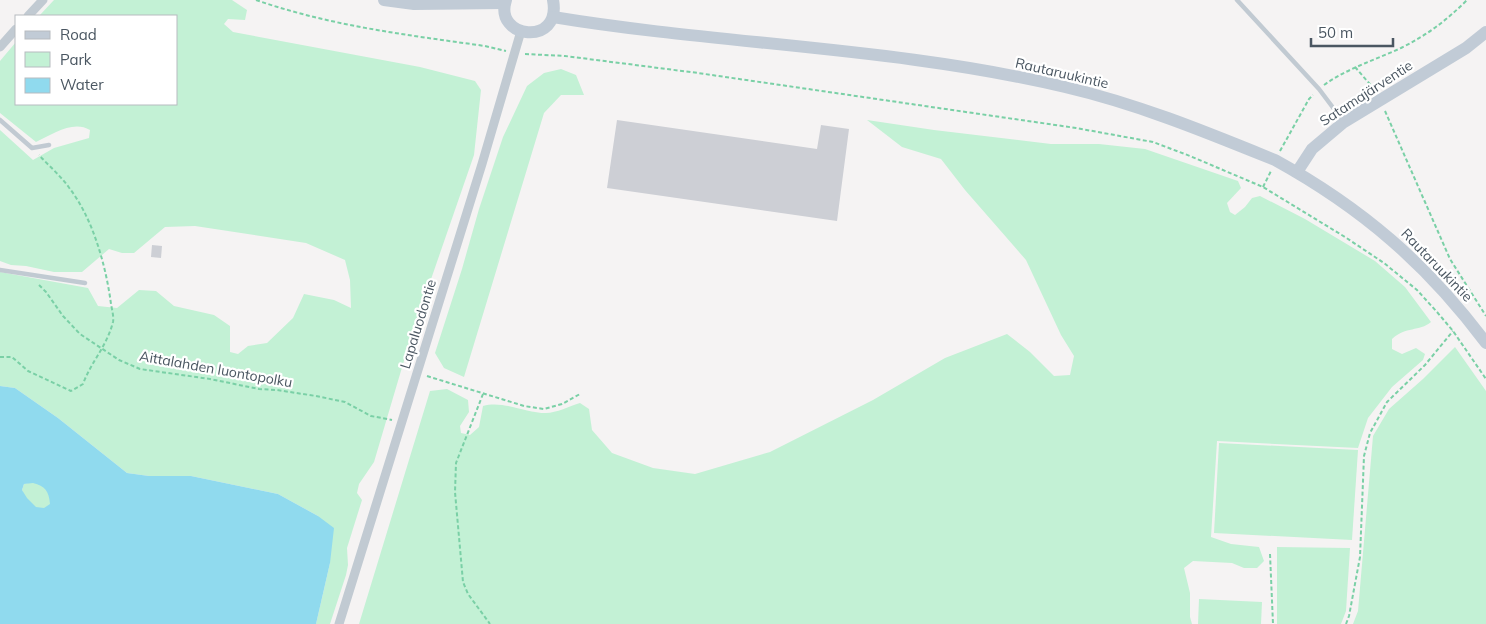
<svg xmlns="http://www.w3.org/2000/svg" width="1486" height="624" font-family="Mulish,sans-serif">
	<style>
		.green { fill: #c3f1d5 }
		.water { fill: #90daee; fill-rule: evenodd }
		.building { fill: #cdcfd5 }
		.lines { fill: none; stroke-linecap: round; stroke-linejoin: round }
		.path { stroke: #7ad0a6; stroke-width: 2; stroke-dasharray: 4 2.5; stroke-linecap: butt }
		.lane { stroke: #c1cad2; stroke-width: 4.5 }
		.street { stroke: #c1cad2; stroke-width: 9 }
		.secondary { stroke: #c1cbd6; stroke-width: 12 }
		.labels { text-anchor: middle; stroke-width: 4.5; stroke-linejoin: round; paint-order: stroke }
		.street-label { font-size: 14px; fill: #4a5661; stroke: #fff }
	</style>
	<rect width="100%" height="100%" fill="#f5f3f3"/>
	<g class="green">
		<path d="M54 0H232L247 10 245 20 228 19 224 24 233 32 420 67 475 81 481 90 474 155 411 337 374 462 359 484 357 493 362 500 347 548 348 565 346 575 330 624H316L330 563 318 516 278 494 191 476H149L127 473 58 418 15 388 0 386V272L88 288 98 306 117 308 139 290 156 291 174 306 214 315 230 326V352L238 354 248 346 267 343 293 318 304 294 334 300 351 308 350 280 345 260 306 243 195 226 165 227 134 253H122L109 249 82 272H54L26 266 11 265 0 261V130L33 160 54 148 89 138 90 130C73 120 53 134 36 142L0 113V61L16 42V104H176V16H39Z"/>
		<path d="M561 69 576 75 584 95H561L544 113 464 377 444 368 435 353 462 269 479 209 503 137 527 86 544 73Z"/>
		<path d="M867 120 934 130 1051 144H1099L1145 149 1238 181 1241 188 1227 203 1230 212 1235 215 1245 207 1252 198 1260 196 1305 219 1375 261 1405 287 1431 322C1419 332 1406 326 1392 339V349L1402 354 1416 348 1425 354 1423 360 1392 387 1368 418 1358 448 1217 441 1211 537 1231 544 1259 547 1264 561 1257 568H1244L1232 563 1193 561 1184 568 1190 593V617L1192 624H359L430 391 447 389 468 400 469 412 460 426 461 433 470 435 479 427 483 406C503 400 525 413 546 413 556 413 570 406 580 403L589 409 592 430 612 453 653 468 695 474 770 452 873 400 945 358 1007 334 1030 352 1054 376 1070 375 1074 356 1061 335 1026 260 965 190 941 159 902 147Z"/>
		<path d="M1455 347 1486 391V624H1353L1358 611 1373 436 1389 409 1423 379Z"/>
		<path d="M1219 443 1358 450 1352 540 1214 533Z"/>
		<path d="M42 480 64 510 29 509 22 490 24 484Z"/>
		<path d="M1277 547 1350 548 1346 611 1341 624H1277Z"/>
		<path d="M1199 599 1262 602 1261 624H1198Z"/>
	</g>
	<path class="water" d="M0 386 15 388 58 418 127 473 149 476H191L278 494 318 516 334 528 330 563 316 624H0ZM33 483C45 486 49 491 50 504L44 508 36 507 27 498 22 490 24 484Z"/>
	<g class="building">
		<path d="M617 120 817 149 821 125 849 129 837 221 607 188Z"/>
		<path d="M152 245 162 246 161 258 151 257Z"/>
	</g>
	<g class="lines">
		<g class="path">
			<path d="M256 0C331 26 407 35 485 46L506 51"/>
			<path d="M525 54 565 56 698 73 1076 128 1153 142 1190 156 1263 187 1345 237 1384 263 1417 290 1437 312 1453 331 1486 379"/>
			<path d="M1355 67 1375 90"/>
			<path d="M1324 85C1348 68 1375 60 1401 48 1427 35 1446 21 1467 0"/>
			<path d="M1385 111 1450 259 1486 316"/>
			<path d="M1280 151 1309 99 1313 95"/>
			<path d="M1263 187 1271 171"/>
			<path d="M39 285 46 292 63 316 80 334 119 360 140 369 210 379 259 389 277 390 316 396 345 402 371 416 392 420"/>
			<path d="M0 357H12L28 371 71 391 83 384C91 362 107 346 113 322 114 317 112 310 111 304 106 266 93 219 70 189 61 176 49 166 39 155"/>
			<path d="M427 376 524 406 544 409 562 404 580 394"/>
			<path d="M483 394 456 463 455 492 463 582 468 594 490 624"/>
			<path d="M1270 554 1273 624"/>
			<path d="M1346 624 1349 616 1360 557 1364 456 1370 433 1387 402 1425 365 1453 331"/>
		</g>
		<g class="lane">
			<path d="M1237 0 1319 89 1343 121"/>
			<path d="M0 120 32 148 49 145"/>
			<path d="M0 270 85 283"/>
		</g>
		<g class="street">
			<path d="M28 16 43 0"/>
			<path d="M0 47 16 29"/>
			<path d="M339 624 482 164 521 31"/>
		</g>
		<g class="secondary">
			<path d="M384 0 414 4 505 3"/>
			<path d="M506 0C493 39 562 47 553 0"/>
			<path d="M553 17C723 45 897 47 1065 87 1138 104 1206 132 1275 160 1362 208 1427 264 1486 343"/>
			<path d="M1297 172 1312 149 1344 122 1466 48 1486 32"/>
		</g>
	</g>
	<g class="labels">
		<g class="street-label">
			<text transform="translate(1062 73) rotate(13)" y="5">Rautaruukintie</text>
			<text transform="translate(1366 93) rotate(-33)" y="5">Satamajärventie</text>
			<text transform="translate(1437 265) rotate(46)" y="5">Rautaruukintie</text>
			<text transform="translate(418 324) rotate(-73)" y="5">Lapaluodontie</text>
			<text transform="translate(216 369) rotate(10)" y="5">Aittalahden luontopolku</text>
		</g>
	</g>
	<rect x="15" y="15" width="162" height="90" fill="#ffffff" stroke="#b7bbc0"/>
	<rect x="25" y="31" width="25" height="8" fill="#c1cbd6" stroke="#b7bbc0"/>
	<text x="60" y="40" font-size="15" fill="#4a5661">Road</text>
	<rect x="25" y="52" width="25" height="15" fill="#c3f1d5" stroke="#b7bbc0"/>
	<text x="60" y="65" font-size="15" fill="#4a5661">Park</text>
	<rect x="25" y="78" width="25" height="15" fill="#90daee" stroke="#b7bbc0"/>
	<text x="60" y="90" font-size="15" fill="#4a5661">Water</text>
	<path d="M1311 38v8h82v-8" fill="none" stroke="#4a5661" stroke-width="2.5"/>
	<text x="1318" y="38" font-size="15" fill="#4a5661" stroke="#ffffff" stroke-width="4" paint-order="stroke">50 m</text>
</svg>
